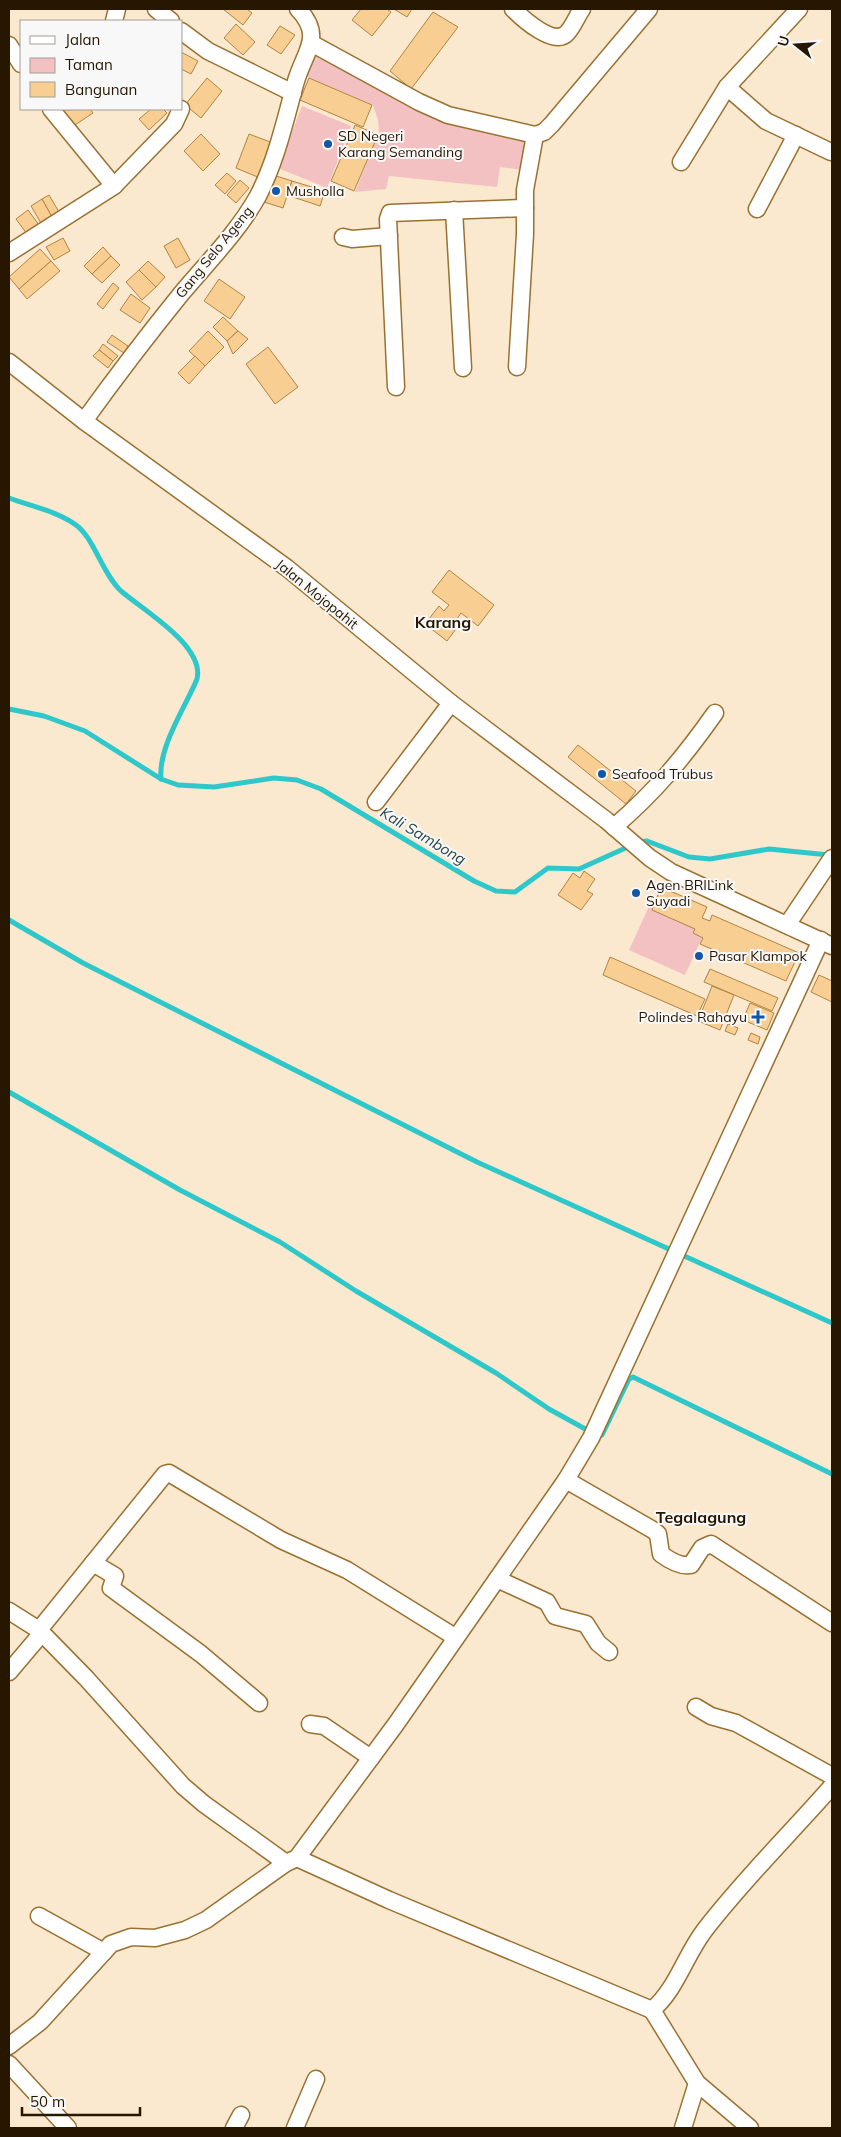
<svg xmlns="http://www.w3.org/2000/svg" width="841" height="2137" font-family="Mulish,sans-serif">
	<style>
		.green { fill: #f4c1c2 }
		.lines { fill: none; stroke-linecap: round; stroke-linejoin: round }
		.stream { stroke: #2fc8ca; stroke-width: 5 }
		.building { fill: #f8ce92; stroke: #af8544 }
		.minor-casing { stroke: #9a7130; stroke-width: 19 }
		.minor { stroke: #fff; stroke-width: 16 }
		.poi-dot { fill: #1356a6; stroke: #f8f8f8; stroke-width: 2 }
		.labels { text-anchor: middle; stroke-width: 4; stroke-linejoin: round; paint-order: stroke }
		.poi-label { font-size: 14px; fill: #271600; stroke: #f8f8f8; text-anchor: start }
		.street-label { font-size: 14px; fill: #271600; stroke: #f8f8f8 }
		.water-label { font-size: 15px; font-style: italic; fill: #284747; stroke: #f8f8f8 }
		.quarter-label { font-size: 16px; font-weight: bold; fill: #271600; stroke: #f8f8f8 }
	</style>
	<rect width="100%" height="100%" fill="#fae8cf"/>
	<g class="green">
		<path d="M314 56 360 77 448 123 524 140 526 143 523 170 500 167 497 187 389 176 386 189 355 192 379 132 378 120 373 105 305 76Z"/>
		<path d="M302 106 351 126 327 188 278 168Z"/>
		<path d="M652 900 708 925 685 975 629 950Z"/>
	</g>
	<g class="lines">
		<g class="stream">
			<path d="M9 498C30 506 57 511 76 525 94 538 102 573 121 591 143 610 205 646 197 679 185 708 158 747 161 779"/>
			<path d="M9 709 44 716 85 731 161 779 178 785 214 787 274 778 297 780 321 789 474 881 496 891 515 892 548 868 579 869 630 846"/>
			<path d="M637 842 647 841 689 857 710 859 769 849 829 855"/>
			<path d="M9 920 83 963 477 1162 832 1323"/>
			<path d="M9 1092 180 1190 280 1242 356 1291 496 1373 549 1409 598 1436 602 1435 629 1379 633 1377 832 1474"/>
		</g>
	</g>
	<g class="building">
		<path d="M223 9H247L252 13 243 25Z"/>
		<path d="M361 9H387L391 12 372 36 352 20Z"/>
		<path d="M394 9H412L407 17Z"/>
		<path d="M433 12 458 27 411 89 390 71Z"/>
		<path d="M236 24 255 42 243 55 224 38Z"/>
		<path d="M280 26 295 35 281 54 267 45Z"/>
		<path d="M181 52 198 61 191 74 181 69Z"/>
		<path d="M207 78 222 91 201 118 185 105Z"/>
		<path d="M309 78 372 105 363 127 300 100Z"/>
		<path d="M90 109 93 113 72 127 60 110Z"/>
		<path d="M151 109H163L167 113 149 130 139 119Z"/>
		<path d="M355 125 378 135 354 191 331 181Z"/>
		<path d="M201 134 220 154 203 171 184 151Z"/>
		<path d="M249 134 273 143 260 178 236 168Z"/>
		<path d="M227 173 236 181 225 194 215 185Z"/>
		<path d="M270 174 292 181 283 208 261 201Z"/>
		<path d="M240 180 249 188 236 203 227 195Z"/>
		<path d="M292 181 325 191 320 206 287 195Z"/>
		<path d="M49 195 59 212 52 217 42 199Z"/>
		<path d="M42 199 52 217 41 223 31 206Z"/>
		<path d="M28 210 39 225 27 234 16 219Z"/>
		<path d="M63 238 70 251 54 260 46 247Z"/>
		<path d="M178 238 190 260 176 268 164 246Z"/>
		<path d="M103 247 111 256 92 274 84 266Z"/>
		<path d="M40 249 51 261 19 289 9 277Z"/>
		<path d="M111 256 120 265 102 283 92 274Z"/>
		<path d="M51 261 60 271 27 299 19 289Z"/>
		<path d="M148 261 165 277 156 287 139 270Z"/>
		<path d="M139 270 156 287 142 300 126 282Z"/>
		<path d="M219 279 245 297 230 319 204 301Z"/>
		<path d="M113 283 119 288 103 309 97 304Z"/>
		<path d="M131 294 150 308 140 323 120 310Z"/>
		<path d="M223 317 238 331 227 341 213 327Z"/>
		<path d="M208 331 224 347 205 366 189 351Z"/>
		<path d="M238 331 248 339 233 354 227 341Z"/>
		<path d="M112 335 128 346 124 353 107 342Z"/>
		<path d="M103 344 118 356 113 361 99 350Z"/>
		<path d="M268 347 298 387 275 404 246 364Z"/>
		<path d="M99 350 113 361 108 368 93 356Z"/>
		<path d="M195 356 205 366 189 384 178 373Z"/>
		<path d="M449 570 494 605 478 626 461 613 457 619 461 622 447 641 425 624 439 606 444 611 449 605 432 592Z"/>
		<path d="M578 745 636 791 626 804 568 757Z"/>
		<path d="M584 871 595 879 587 891 593 894 581 910 558 895 573 873 580 878Z"/>
		<path d="M661 887 707 907 702 918 710 921 712 915 799 953 786 981 700 944 703 938 693 933 695 929 652 910Z"/>
		<path d="M610 957 705 999 697 1016 603 975Z"/>
		<path d="M710 969 778 998 772 1011 704 982Z"/>
		<path d="M819 975 832 981V1002L811 992Z"/>
		<path d="M712 986 734 995 720 1030 698 1021Z"/>
		<path d="M750 1003 774 1013 767 1030 743 1020Z"/>
		<path d="M728 1024 738 1028 735 1035 725 1031Z"/>
		<path d="M751 1033 760 1037 758 1044 748 1040Z"/>
	</g>
	<g class="lines">
		<g class="minor-casing">
			<g id="minor">
				<path d="M156 9 171 21"/>
				<path d="M513 9C523 19 554 47 567 33 573 27 577 16 582 9"/>
				<path d="M114 21 117 9"/>
				<path d="M181 31 208 51 293 93"/>
				<path d="M311 43 419 102 448 115 535 135 544 132 552 124 649 9"/>
				<path d="M9 45 21 64"/>
				<path d="M727 87 766 121 831 152"/>
				<path d="M681 162 727 87 799 9"/>
				<path d="M114 186 174 124 181 109"/>
				<path d="M757 209 796 135"/>
				<path d="M454 210 463 368"/>
				<path d="M343 237 352 239 389 236"/>
				<path d="M9 253 114 186 51 109"/>
				<path d="M9 362 84 421 287 568 451 703 606 820 650 858 671 872 832 946"/>
				<path d="M517 367 525 234V190L535 135"/>
				<path d="M396 387 388 219 390 213 525 208"/>
				<path d="M84 421C115 378 147 336 181 294 207 263 238 232 258 196 277 159 285 120 296 81 305 51 324 36 298 9"/>
				<path d="M376 802 451 703"/>
				<path d="M614 827C655 792 684 757 715 713"/>
				<path d="M787 925 832 858"/>
				<path d="M566 1480 653 1530 658 1534 661 1554C669 1560 680 1567 691 1565L702 1548 711 1544 832 1623"/>
				<path d="M93 1563 115 1576 111 1588 201 1654 259 1703"/>
				<path d="M497 1579 547 1602 555 1616 586 1624 598 1643 609 1652"/>
				<path d="M9 1611 39 1630 86 1678 183 1786 204 1804 286 1863"/>
				<path d="M39 1630 165 1474 169 1473 281 1540 347 1570 455 1637"/>
				<path d="M9 1672 42 1633"/>
				<path d="M696 1707 711 1716 736 1723 832 1776"/>
				<path d="M310 1724 324 1726 371 1758"/>
				<path d="M297 1858 389 1900 652 2010C676 1990 685 1956 704 1931 743 1880 790 1834 832 1786"/>
				<path d="M39 1916 104 1952"/>
				<path d="M652 2010 697 2083 750 2128"/>
				<path d="M9 2046 40 2022 111 1944 131 1937 155 1938 185 1930 206 1920 286 1863 297 1858 396 1724 566 1480 591 1438 821 940"/>
				<path d="M9 2064 68 2128"/>
				<path d="M234 2128 241 2115"/>
				<path d="M295 2128 316 2079"/>
				<path d="M683 2128 697 2083"/>
			</g>
		</g>
		<use href="#minor" class="minor"/>
	</g>
	<g class="poi-dot">
		<circle cx="328" cy="144" r="5"/>
		<circle cx="276" cy="191" r="5"/>
		<circle cx="602" cy="774" r="5"/>
		<circle cx="636" cy="893" r="5"/>
		<circle cx="699" cy="956" r="5"/>
		<path d="M755.5 1009.5h5v5h5v5h-5v5h-5v-5h-5v-5h5z"/>
	</g>
	<g class="labels">
		<g class="poi-label">
			<text x="338" y="141">SD Negeri<tspan x="338" dy="16">Karang Semanding</tspan></text>
			<text x="286" y="196">Musholla</text>
			<text x="612" y="779">Seafood Trubus</text>
			<text x="646" y="890">Agen BRILink<tspan x="646" dy="16">Suyadi</tspan></text>
			<text x="709" y="961">Pasar Klampok</text>
			<text x="747" y="1022" text-anchor="end">Polindes Rahayu</text>
		</g>
		<g class="street-label">
			<text transform="translate(214 252) rotate(-51)" y="5">Gang Selo Ageng</text>
			<text transform="translate(317 594) rotate(39)" y="5">Jalan Mojopahit</text>
		</g>
		<g class="water-label">
			<text transform="translate(423 836) rotate(31)" y="5">Kali Sambong</text>
		</g>
		<g class="quarter-label">
			<text x="443" y="628">Karang</text>
			<text x="701" y="1523">Tegalagung</text>
		</g>
	</g>
	<rect width="841" height="2137" fill="none" stroke="#271600" stroke-width="20"/>
	<rect x="20" y="20" width="162" height="90" fill="#f8f8f8" stroke="#a49e95"/>
	<rect x="30" y="36" width="25" height="8" fill="#ffffff" stroke="#a49e95"/>
	<text x="65" y="45" font-size="15" fill="#271600">Jalan</text>
	<rect x="30" y="58" width="25" height="15" fill="#f4c1c2" stroke="#a49e95"/>
	<text x="65" y="70" font-size="15" fill="#271600">Taman</text>
	<rect x="30" y="82" width="25" height="15" fill="#f8ce92" stroke="#a49e95"/>
	<text x="65" y="95" font-size="15" fill="#271600">Bangunan</text>
	<g transform="translate(796 45) rotate(287)" stroke="#f8f8f8" stroke-width="4" paint-order="stroke">
	<path d="M0-4L9 19L0 12L-9 19Z" fill="#271600"/>
	<text y="-8" font-size="14" font-weight="bold" text-anchor="middle" fill="#271600">U</text>
	</g>
	<path d="M22 2107v8h118v-8" fill="none" stroke="#271600" stroke-width="2.5"/>
	<text x="30" y="2107" font-size="15" fill="#271600" stroke="#f8f8f8" stroke-width="4" paint-order="stroke">50 m</text>
</svg>
